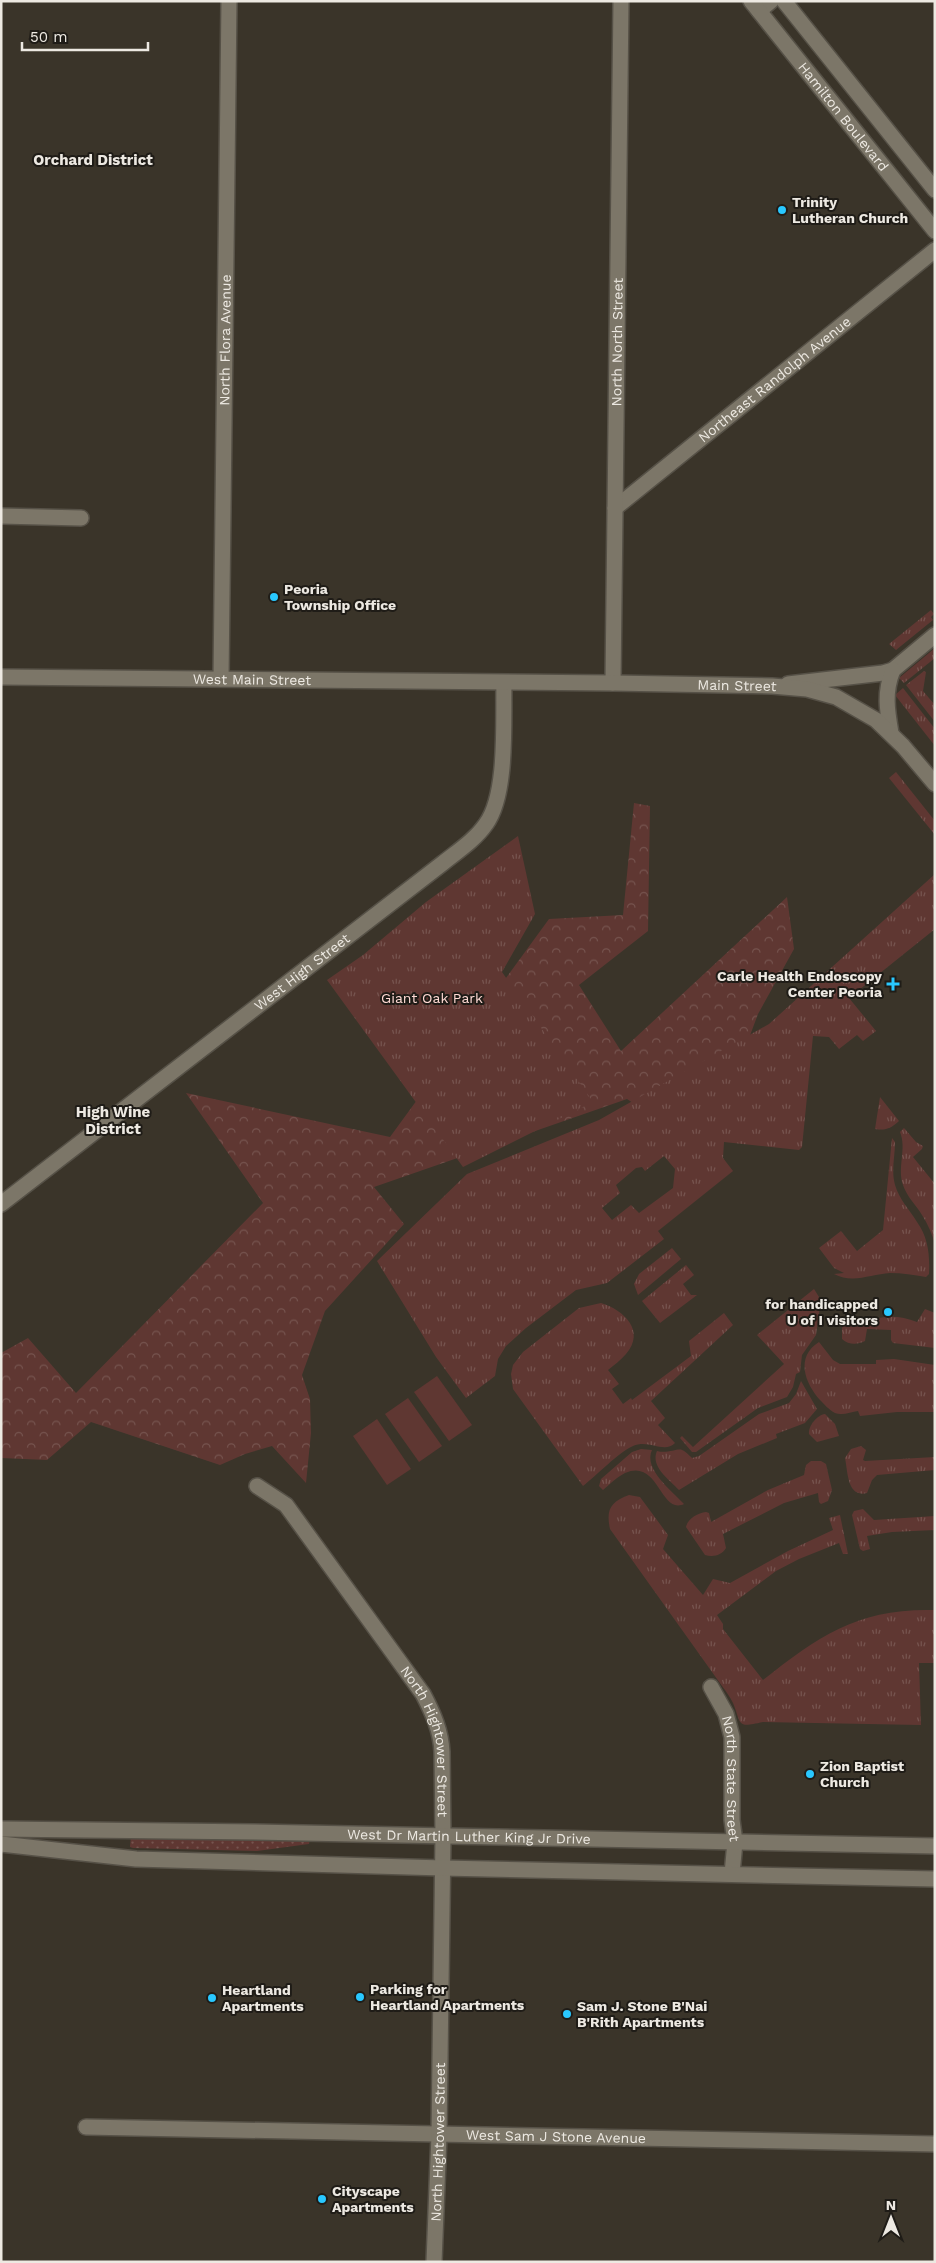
<svg xmlns="http://www.w3.org/2000/svg" width="936" height="2263" font-family="'Work Sans',sans-serif">
	<style>
		.grass { fill: url(#grass-dots) }
		.forest { fill: url(#forest-crowns) }
		.park { fill: url(#park-tufts); fill-rule: evenodd }
		.garden { fill: #5f3732 }
		.lines { fill: none; stroke-linecap: round; stroke-linejoin: round }
		.minor-casing { stroke: #565147; stroke-width: 18 }
		.tertiary-casing { stroke: #565147; stroke-width: 18 }
		.secondary-casing { stroke: #565147; stroke-width: 18 }
		.minor { stroke: #7c7668; stroke-width: 15 }
		.tertiary { stroke: #7c7668; stroke-width: 15 }
		.secondary { stroke: #7c7668; stroke-width: 15 }
		.poi-dot { fill: #29c8ff; stroke: #1f1c17; stroke-width: 2 }
		.labels { text-anchor: middle; stroke-width: 4; stroke-linejoin: round; paint-order: stroke }
		.street-label { font-size: 14px; fill: #ede9e2; stroke: #1f1c17 }
		.poi-label { font-size: 14px; font-weight: bold; fill: #ede9e2; stroke: #1f1c17; text-anchor: start }
		.park-label { font-size: 14px; fill: #ffdad4; stroke: #1f1c17 }
		.neighbourhood-label { font-size: 15px; font-weight: bold; fill: #ede9e2; stroke: #1f1c17 }
	</style>
	<defs>
		<pattern id="grass-dots" width="8" height="8" patternUnits="userSpaceOnUse" patternTransform="scale(1.25)"><rect width="8" height="8" fill="#5f3732"/><path d="M2 2h.1M6 6h.1" fill="none" stroke="#76544f" stroke-width="1.8" stroke-linecap="round"/></pattern>
		<pattern id="forest-crowns" width="20" height="18" patternUnits="userSpaceOnUse" patternTransform="scale(1.25)"><rect width="20" height="18" fill="#5f3732"/><path d="M2 6a3 3 0 1 1 6 0M12 15a3 3 0 1 1 6 0" fill="none" stroke="#76544f"/></pattern>
		<pattern id="park-tufts" width="24" height="20" patternUnits="userSpaceOnUse" patternTransform="scale(1.25)"><rect width="24" height="20" fill="#5f3732"/><path d="M3 7l-1-3M5 7V3M7 7l1-3M15 17l-1-3M17 17v-4M19 17l1-3" fill="none" stroke="#76544f"/></pattern>
	</defs>
	<rect width="100%" height="100%" fill="#3a3429"/>
	<path class="grass" d="M131 1836 310 1839 309 1844 257 1851 133 1848 130 1847Z"/>
	<path class="forest" d="M634 803 650 806 648 931 579 985 621 1051 787 897 794 949 758 1014 733 1081 654 1117 627 1099 374 1187 404 1224 325 1311 302 1375 310 1399 311 1433 306 1483 272 1446 245 1454 220 1465 91 1422 47 1460 1 1458V1353L28 1338 76 1393 263 1203 186 1093 390 1137 549 919 623 915Z"/>
	<g class="park">
		<path d="M931 610 934 614 931 617 933 620 896 650 889 644Z"/>
		<path d="M935 648V658L904 683 899 678Z"/>
		<path d="M924 671 926 672 923 691 935 705V722L906 685Z"/>
		<path d="M903 688 935 729V746L895 695Z"/>
		<path d="M896 772 935 821V835L889 778Z"/>
		<path d="M518 836 535 914 502 972 593 1102 463 1167 327 980 363 955 426 902Z"/>
		<path d="M935 874V929L849 998 876 1031 863 1041 857 1035 839 1049 829 1037 813 1036 802 1147 799 1150 724 1142 723 1158 733 1171 658 1231 664 1239 607 1283 576 1290 526 1328 506 1346 498 1359 495 1376 466 1398 436 1357 377 1261 467 1174 599 1120 769 1024ZM664 1156 675 1169 673 1188 639 1213 631 1205 612 1220 602 1208 620 1193 616 1185 636 1168 642 1167 645 1171Z"/>
		<path d="M880 1097 899 1121C891 1128 886 1131 875 1129Z"/>
		<path d="M904 1128 916 1142 923 1146 922 1149 913 1157 935 1184V1244C932 1234 928 1224 922 1215 916 1205 907 1197 903 1185 897 1167 907 1149 900 1132Z"/>
		<path d="M892 1138 895 1142C895 1157 891 1170 895 1185 899 1199 909 1209 917 1222 928 1237 930 1255 929 1274L926 1277C914 1275 902 1273 890 1273 871 1274 853 1284 834 1274L844 1273 834 1268 819 1248 841 1231 857 1251 883 1230Z"/>
		<path d="M672 1248 681 1259 638 1295 634 1284 639 1274Z"/>
		<path d="M686 1265 694 1275 683 1284 691 1295H697L660 1323 642 1301Z"/>
		<path d="M814 1289 819 1297 820 1306 816 1335 802 1355 800 1372 796 1374 793 1387 787 1397 758 1408 696 1452H692L680 1438 682 1436 693 1447 784 1364 757 1335Z"/>
		<path d="M601 1303C624 1310 646 1331 626 1354 621 1360 614 1365 608 1370L619 1384 612 1389 623 1404 631 1398 632 1400 691 1356 689 1341 724 1313 733 1325 651 1401 665 1418 658 1425 675 1443C664 1454 649 1439 633 1446 620 1451 596 1476 583 1486L513 1389 511 1374 513 1365 523 1352 579 1308Z"/>
		<path d="M925 1309 935 1313V1348L893 1343 891 1340V1330L867 1329 865 1341C857 1345 849 1345 842 1339V1328L848 1317 853 1318 859 1326C879 1315 896 1314 917 1322Z"/>
		<path d="M819 1342 833 1360 840 1364H876V1360L894 1359 935 1365V1412H897L860 1416 858 1411C851 1412 842 1416 835 1413 829 1410 824 1404 820 1400 805 1383 795 1357 819 1342Z"/>
		<path d="M801 1381 817 1409 805 1423 776 1434 777 1438 738 1454 679 1490C670 1480 650 1467 657 1451 667 1454 678 1448 682 1450 685 1451 689 1455 692 1458L699 1456 759 1414 789 1403 796 1394Z"/>
		<path d="M825 1414 835 1424 839 1436 817 1442 809 1434C808 1426 817 1415 825 1414Z"/>
		<path d="M861 1446 866 1450 863 1460 865 1461 935 1457V1470L877 1475 872 1480 867 1493C847 1498 848 1472 845 1458L851 1449Z"/>
		<path d="M641 1449 652 1450C643 1469 672 1491 684 1504 660 1515 659 1458 625 1473 617 1477 610 1484 603 1490L599 1486 601 1479 632 1452Z"/>
		<path d="M811 1461H821L826 1464 832 1490 828 1501 821 1504 819 1502 818 1493 784 1503 723 1534 726 1548C721 1556 713 1557 705 1555L686 1527C688 1518 698 1513 706 1512L709 1513 711 1522 768 1490 804 1475 806 1465Z"/>
		<path d="M629 1495 640 1497 668 1535 663 1549 703 1595 713 1579 730 1583 788 1551 833 1530 829 1518 840 1515 848 1554H843L839 1543 799 1559 776 1571 717 1615 723 1624V1629L763 1680C820 1635 859 1608 935 1610V1663H919L921 1725 763 1722C736 1728 742 1725 733 1703 730 1697 726 1691 722 1686L610 1529C606 1510 610 1502 629 1495Z"/>
		<path d="M863 1509 874 1520 935 1516V1530L892 1532 867 1536 870 1549 863 1551 860 1549 852 1515 854 1511Z"/>
	</g>
	<g class="garden">
		<path d="M437 1376 472 1425 449 1441 414 1392Z"/>
		<path d="M408 1398 442 1446 419 1462 385 1414Z"/>
		<path d="M377 1419 411 1469 387 1485 353 1436Z"/>
	</g>
	<g class="lines">
		<g class="minor-casing">
			<g id="minor">
				<path d="M759 11 771 1"/>
				<path id="s1" d="M615 508 935 250"/>
				<path d="M1 516 81 518"/>
				<path id="s2" d="M221 679 229 1"/>
				<path d="M788 684 883 673 893 670 935 635"/>
				<path d="M891 733C887 710 884 692 893 670"/>
				<path id="s3" d="M1 1204 443 863C458 851 475 840 486 824 508 794 503 720 504 683"/>
				<path id="s4" d="M257 1486 286 1505 423 1694C433 1713 441 1731 442 1752L443 1836"/>
				<path id="s5" d="M711 1687 726 1714 732 1737V1820L735 1842 732 1874"/>
				<path id="s6" d="M86 2127 935 2144"/>
			</g>
		</g>
		<g class="tertiary-casing">
			<g id="tertiary">
				<path id="s7" d="M751 1 935 231"/>
				<path d="M784 1 935 190"/>
				<path id="s8" d="M613 683 621 1"/>
				<path id="s9" d="M434 2262 439 2135 443 1836"/>
			</g>
		</g>
		<g class="secondary-casing">
			<g id="secondary">
				<path id="s10" d="M1 677 613 683 772 686 807 689 836 697 876 720 903 746 935 784"/>
				<path id="s11" d="M1 1829 255 1832 935 1846"/>
				<path d="M1 1844 136 1859 443 1868 935 1879"/>
			</g>
		</g>
		<use href="#minor" class="minor"/>
		<use href="#tertiary" class="tertiary"/>
		<use href="#secondary" class="secondary"/>
	</g>
	<g class="poi-dot">
		<circle cx="782" cy="210" r="5"/>
		<circle cx="274" cy="597" r="5"/>
		<path d="M890.5 976.5h5v5h5v5h-5v5h-5v-5h-5v-5h5z"/>
		<circle cx="888" cy="1312" r="5"/>
		<circle cx="810" cy="1774" r="5"/>
		<circle cx="360" cy="1997" r="5"/>
		<circle cx="212" cy="1998" r="5"/>
		<circle cx="567" cy="2014" r="5"/>
		<circle cx="322" cy="2199" r="5"/>
	</g>
	<g class="labels">
		<g class="street-label">
			<text dy="5" stroke="none"><textPath href="#s7" startOffset="148">Hamilton Boulevard</textPath></text>
			<text dy="5" stroke="none"><textPath href="#s2" startOffset="339">North Flora Avenue</textPath></text>
			<text dy="5" stroke="none"><textPath href="#s8" startOffset="341">North North Street</textPath></text>
			<text dy="5" stroke="none"><textPath href="#s1" startOffset="205">Northeast Randolph Avenue</textPath></text>
			<text dy="5" stroke="none"><textPath href="#s10" startOffset="251">West Main Street</textPath></text>
			<text dy="5" stroke="none"><textPath href="#s10" startOffset="736">Main Street</textPath></text>
			<text dy="5" stroke="none"><textPath href="#s3" startOffset="380">West High Street</textPath></text>
			<text dy="5" stroke="none"><textPath href="#s4" startOffset="315">North Hightower Street</textPath></text>
			<text dy="5" stroke="none"><textPath href="#s5" startOffset="96">North State Street</textPath></text>
			<text dy="5" stroke="none"><textPath href="#s11" startOffset="468">West Dr Martin Luther King Jr Drive</textPath></text>
			<text dy="5" stroke="none"><textPath href="#s6" startOffset="470">West Sam J Stone Avenue</textPath></text>
			<text dy="5" stroke="none"><textPath href="#s9" startOffset="120">North Hightower Street</textPath></text>
		</g>
		<g class="poi-label">
			<text x="792" y="207">Trinity<tspan x="792" dy="16">Lutheran Church</tspan></text>
			<text x="284" y="594">Peoria<tspan x="284" dy="16">Township Office</tspan></text>
			<text x="882" y="981" text-anchor="end">Carle Health Endoscopy<tspan x="882" dy="16">Center Peoria</tspan></text>
			<text x="878" y="1309" text-anchor="end">for handicapped<tspan x="878" dy="16">U of I visitors</tspan></text>
			<text x="820" y="1771">Zion Baptist<tspan x="820" dy="16">Church</tspan></text>
			<text x="370" y="1994">Parking for<tspan x="370" dy="16">Heartland Apartments</tspan></text>
			<text x="222" y="1995">Heartland<tspan x="222" dy="16">Apartments</tspan></text>
			<text x="577" y="2011">Sam J. Stone B'Nai<tspan x="577" dy="16">B'Rith Apartments</tspan></text>
			<text x="332" y="2196">Cityscape<tspan x="332" dy="16">Apartments</tspan></text>
		</g>
		<g class="park-label">
			<text x="432" y="1003">Giant Oak Park</text>
		</g>
		<g class="neighbourhood-label">
			<text x="93" y="165">Orchard District</text>
			<text x="113" y="1117">High Wine<tspan x="113" dy="17">District</tspan></text>
		</g>
	</g>
	<rect width="936" height="2263" fill="none" stroke="#ede9e2" stroke-width="5"/>
	<g transform="translate(891 2218)" stroke="#1f1c17" stroke-width="4" paint-order="stroke">
	<path d="M0-4L9 19L0 12L-9 19Z" fill="#ede9e2"/>
	<text y="-8" font-size="14" font-weight="bold" text-anchor="middle" fill="#ede9e2">N</text>
	</g>
	<path d="M22 42v8h126v-8" fill="none" stroke="#ede9e2" stroke-width="2.5"/>
	<text x="30" y="42" font-size="15" fill="#ede9e2" stroke="#1f1c17" stroke-width="4" paint-order="stroke">50 m</text>
</svg>
